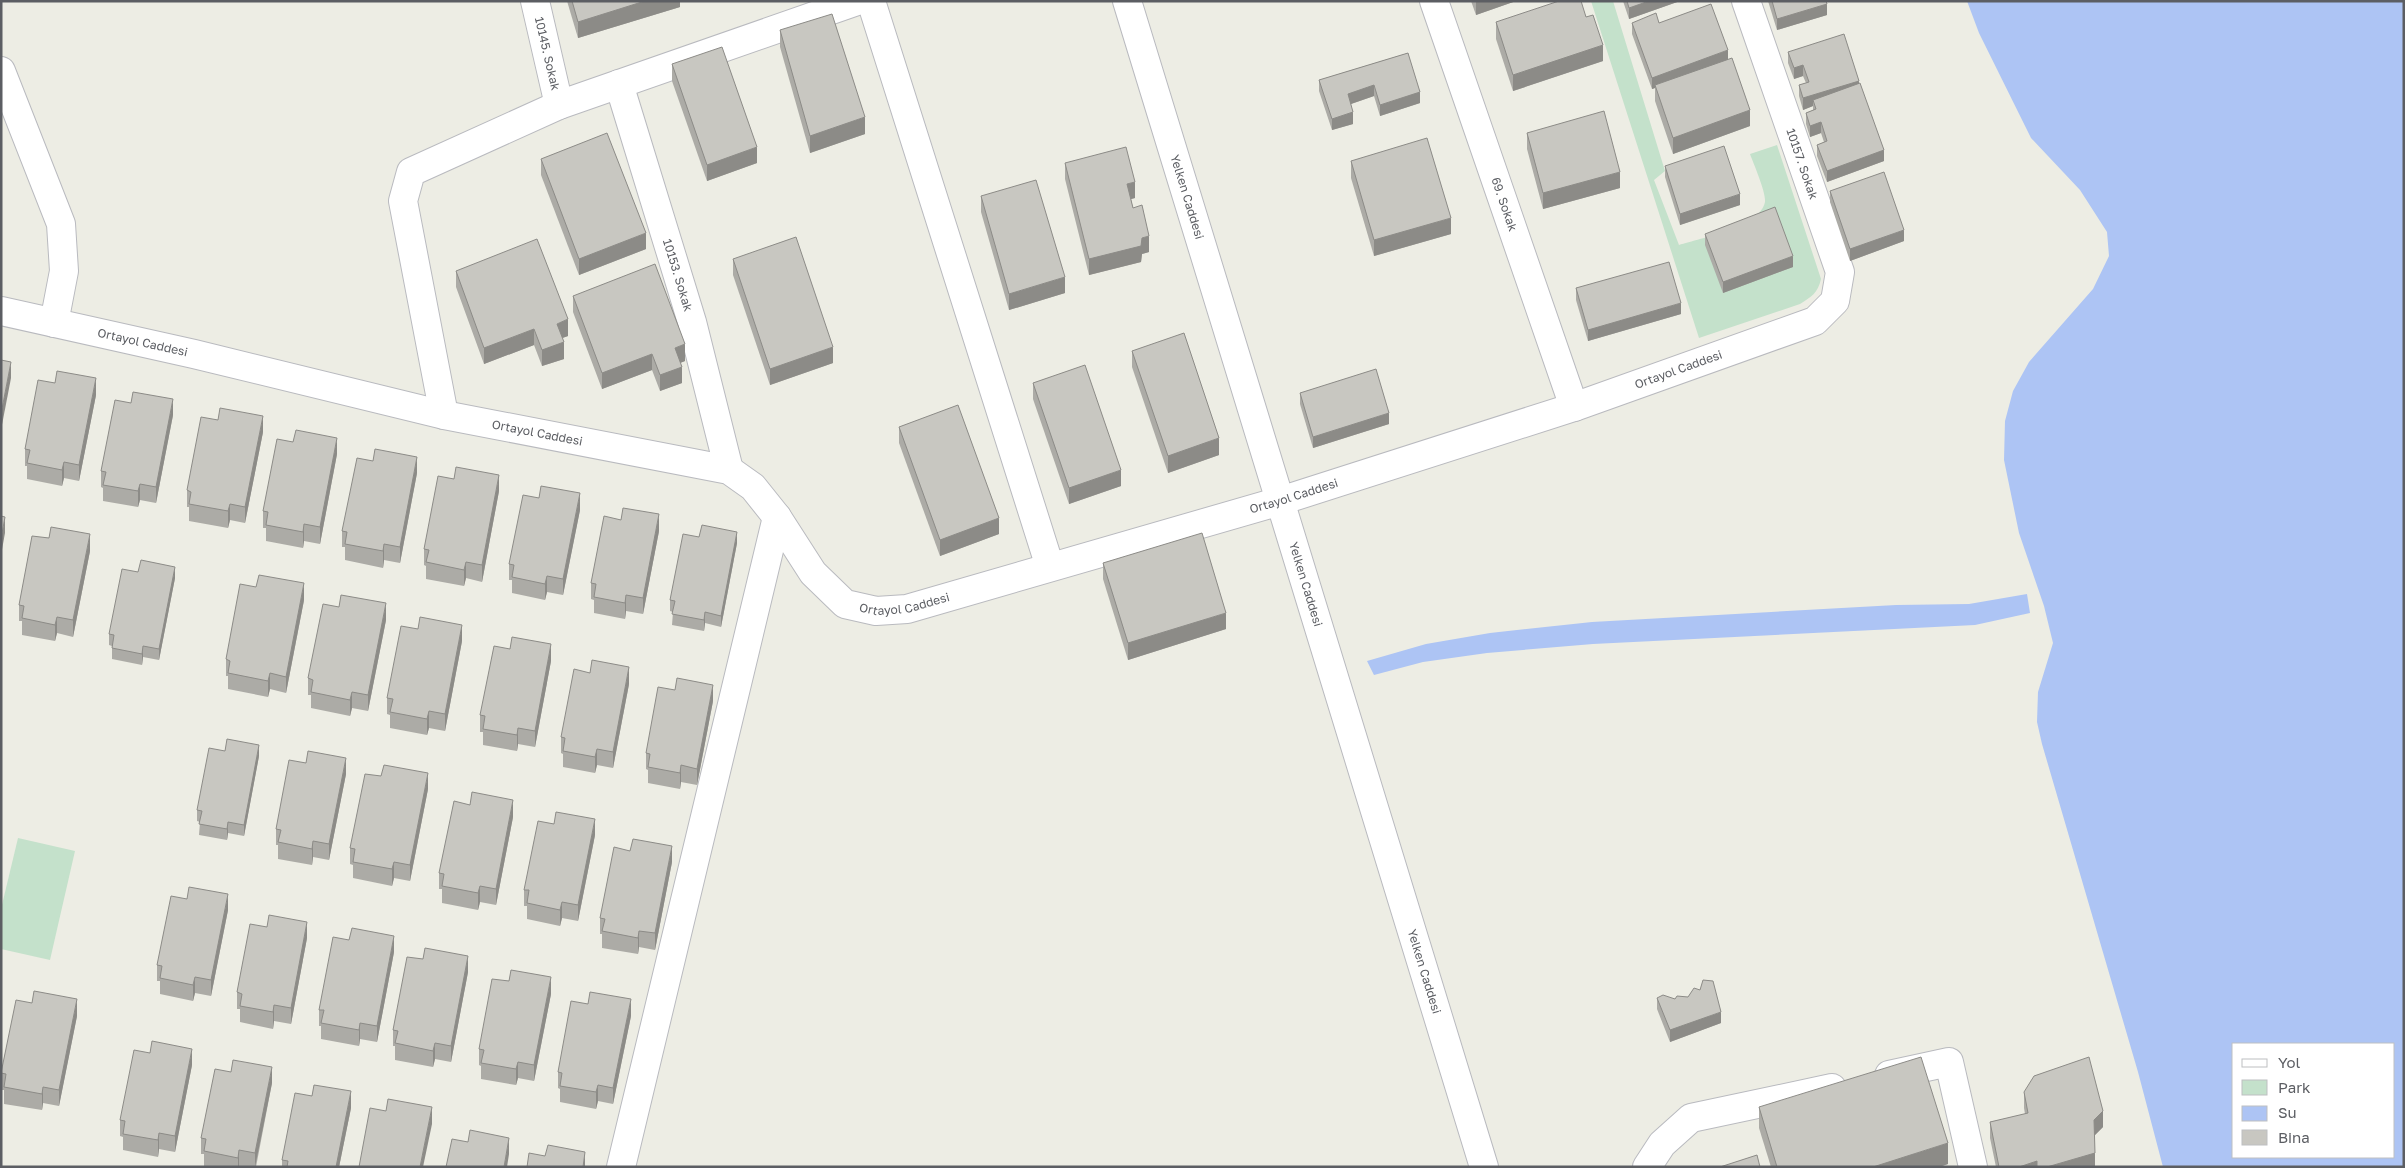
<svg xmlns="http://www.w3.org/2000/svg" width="2405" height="1168" font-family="'Golos Text',sans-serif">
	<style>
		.green { fill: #c4e1cb }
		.water { fill: #adc4f4; fill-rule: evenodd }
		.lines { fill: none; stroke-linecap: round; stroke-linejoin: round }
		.minor-casing { stroke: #b9babf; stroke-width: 30 }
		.minor { stroke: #fff; stroke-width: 28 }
		.wall { fill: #acaba6 }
		.shaded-wall { fill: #8c8b87 }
		.building { fill: #c8c7c1; stroke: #8c8b87 }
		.labels { text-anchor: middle; stroke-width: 4.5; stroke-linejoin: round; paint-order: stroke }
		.street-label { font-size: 12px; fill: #5c5e63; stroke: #fff }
	</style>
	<rect width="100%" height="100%" fill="#edede4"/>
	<g class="green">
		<path d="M1591 1H1613L1665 171 1654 180 1679 245C1701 238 1760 227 1765 202 1766 192 1754 165 1750 154L1777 145 1821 279C1818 293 1811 297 1800 304L1699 338Z"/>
		<path d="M18 838 75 851 50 960 1 949V909Z"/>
	</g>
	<g class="water">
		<path d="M1967 1H2404V1167H2163L2138 1072 2042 744 2037 722 2038 692 2053 643 2044 606 2019 533 2004 460 2005 421 2013 391 2029 362 2093 289 2109 256 2107 232 2080 190 2031 138 1979 33ZM2234 1044H2394V1157H2234Z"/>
		<path d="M2027 594 2030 613 1975 625 1593 644 1487 653 1423 662 1374 675 1367 661 1426 644 1490 633 1592 622 1896 605 1969 604Z"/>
	</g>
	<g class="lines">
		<g class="minor-casing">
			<g id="minor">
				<path id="s1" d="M535 1 559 105"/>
				<path d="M871 1 1050 567"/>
				<path id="s2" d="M1127 1 1484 1167"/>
				<path id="s3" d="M1434 1 1574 407"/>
				<path d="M1 71 61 224 64 271 54 323"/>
				<path id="s4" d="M619 84 692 322 729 470"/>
				<path id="s5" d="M1 311 194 354 444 415 729 470 753 487 777 517 813 573 845 604 876 611 907 609 1280 501 1574 407 1815 321 1835 301 1840 272 1746 1"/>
				<path d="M444 415 403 201 411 172 559 105 857 1"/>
				<path d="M1889 1075 1949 1062 1973 1167"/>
				<path d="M621 1167 777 517"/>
				<path d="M1647 1167 1662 1144 1691 1118 1832 1088"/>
			</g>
		</g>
		<use href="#minor" class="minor"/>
	</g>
	<g class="wall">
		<path d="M567 1H680V7L578 38Z"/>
		<path d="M1471 1H1516L1476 15Z"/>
		<path d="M1623 1H1680L1629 19Z"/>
		<path d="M1768 1H1826L1827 15 1777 30Z"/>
		<path d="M1586 17 1603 61 1513 91 1496 39V22Z"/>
		<path d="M1632 23H1659L1728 60 1750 126 1673 154 1655 101V88L1652 89 1632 34Z"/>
		<path d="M780 30 865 134 810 153 780 47Z"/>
		<path d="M1788 52 1859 83 1884 161 1827 182 1817 156V145L1824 142 1821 133 1810 137 1806 124V113L1813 110V106L1803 110 1799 96V85L1806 83 1803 76 1794 79 1788 63Z"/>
		<path d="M1408 53 1420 103 1380 116 1374 96 1351 104 1353 124 1332 130 1319 91V80Z"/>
		<path d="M672 64 757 163 707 181 672 81Z"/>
		<path d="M1527 133 1620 188 1543 209 1527 149Z"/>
		<path d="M541 159 646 249 579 275 541 175Z"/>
		<path d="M1351 161 1451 234 1374 256 1351 178Z"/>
		<path d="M1065 163 1135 198 1131 199 1133 208 1149 252 1142 254 1141 262 1089 275 1065 179Z"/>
		<path d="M1665 166 1740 205 1680 225 1665 177Z"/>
		<path d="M1830 191 1904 241 1850 261 1830 202Z"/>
		<path d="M981 196 1065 293 1009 310 981 212Z"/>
		<path d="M1705 234 1793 267 1723 293 1705 245Z"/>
		<path d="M733 259 833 363 770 385 733 275Z"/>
		<path d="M456 271 568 336 562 338 564 359 542 366 534 345 484 364 456 287Z"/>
		<path d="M1576 288 1681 314 1588 341 1576 300Z"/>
		<path d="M573 296 685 361 680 363 682 383 660 391 652 370 602 389 573 312Z"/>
		<path d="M1132 351 1219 455 1168 473 1132 367Z"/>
		<path d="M1033 383 1121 486 1069 504 1033 399Z"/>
		<path d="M1300 393 1389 424 1313 448 1300 404Z"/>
		<path d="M96 395 79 481 64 478 62 486 27 479V466H25V449Z"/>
		<path d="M173 415 156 503 140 500 138 507 103 501V488L101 487V471Z"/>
		<path d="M899 427 999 534 940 556 899 443Z"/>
		<path d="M263 432 245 523 230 520 228 528 189 521V507H187V490Z"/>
		<path d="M337 454 320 544 304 541 303 548 266 541V528H263V511Z"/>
		<path d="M417 473 400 563 384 560 383 568 345 560V547H342V531Z"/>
		<path d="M499 491 482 582 466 578 464 586 426 579V566L424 565V549Z"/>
		<path d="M580 510 563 595 547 592 545 600 512 593V580H509V564Z"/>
		<path d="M659 531 643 614 626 611 625 619 594 613V600L591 599V583Z"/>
		<path d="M699 537 737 543 721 627 705 623 704 631 672 625 673 612 670 611V600Z"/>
		<path d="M90 551 73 637 57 633 55 641 22 635V621H19V605Z"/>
		<path d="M1103 563 1226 629 1128 660 1103 579Z"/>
		<path d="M138 572 175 578 159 660 143 657 142 665 112 659V646L109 645V634Z"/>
		<path d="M304 600 286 693 270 689 268 697 228 689V676H226V659Z"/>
		<path d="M386 620 368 711 352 708 350 716 311 708V695H308V678Z"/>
		<path d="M462 641 445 731 429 728 427 735 390 728V715L387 714V698Z"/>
		<path d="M551 661 535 747 518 744 517 751 483 745V732H480V715Z"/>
		<path d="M629 684 613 768 597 765 595 773 563 767V754L561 753V737Z"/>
		<path d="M713 701 697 785 681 782 680 789 648 783V770L646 769V753Z"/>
		<path d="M259 756 244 836 228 833 227 840 199 835 200 822 197 821V810Z"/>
		<path d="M306 763 346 774 329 860 313 857 312 865 278 859V845H276V829Z"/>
		<path d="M428 789 410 881 394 878 392 886 353 878V865L350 864V848Z"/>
		<path d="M513 817 496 905 480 902 478 910 442 903V889H439V873Z"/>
		<path d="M595 835 578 921 562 918 560 926 527 919V906H524V890Z"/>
		<path d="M672 862 655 950 639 947 638 954 602 948V934H600V918Z"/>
		<path d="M187 899 228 910 211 996 195 993 193 1001 160 994V981H157V965Z"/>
		<path d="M307 938 291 1024 274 1021 273 1029 240 1022V1009H237V992Z"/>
		<path d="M394 952 377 1042 360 1039 359 1046 321 1039V1026H319V1010Z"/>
		<path d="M423 959 468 972 451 1062 435 1059 433 1067 395 1060V1046H393V1030Z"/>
		<path d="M551 994 534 1081 518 1078 516 1085 481 1079V1066L479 1065V1049Z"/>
		<path d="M1657 998 1675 999 1721 1023 1670 1042 1657 1009Z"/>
		<path d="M77 1016 59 1106 43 1103 42 1110 4 1104V1090H1V1071Z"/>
		<path d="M631 1016 613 1104 598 1101 596 1109 560 1102V1089L558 1088V1072Z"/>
		<path d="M192 1065 175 1152 159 1149 158 1157 123 1150V1137L120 1136V1120Z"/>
		<path d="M272 1083 256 1167H204V1154H201V1138Z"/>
		<path d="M2024 1092 2103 1127 2094 1136 2095 1167H1996L1990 1138V1122L2025 1114 2024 1108Z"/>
		<path d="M1759 1107 1948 1164 1939 1167H1771L1759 1128Z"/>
		<path d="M351 1108 339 1167H282V1160Z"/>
	</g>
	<g class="shaded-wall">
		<path d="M645 1H680V7L578 38V22Z"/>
		<path d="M1476 1H1516L1476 15Z"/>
		<path d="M1649 1H1680L1629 19V8Z"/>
		<path d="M1827 4V15L1777 30V19Z"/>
		<path d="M1603 45V61L1513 91V75Z"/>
		<path d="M1728 50V61L1655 85V88L1652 89V78Z"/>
		<path d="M1803 65V76L1794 79V68Z"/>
		<path d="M1859 81V92L1813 100V106L1803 110V98Z"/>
		<path d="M1374 85V96L1348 105V94Z"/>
		<path d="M1420 92V103L1380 116V105Z"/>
		<path d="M1750 110V126L1673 154V138Z"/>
		<path d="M1353 112V124L1332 130V119Z"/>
		<path d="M865 117V134L810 153V136Z"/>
		<path d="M1821 122V133L1810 137V126Z"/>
		<path d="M757 147V163L707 181V165Z"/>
		<path d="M1884 150V161L1827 182V171Z"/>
		<path d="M1620 172V188L1543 209V193Z"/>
		<path d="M1135 182V198L1127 200V184Z"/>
		<path d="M1740 194V205L1680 225V214Z"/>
		<path d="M1451 218V234L1374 256V240Z"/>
		<path d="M1904 230V241L1850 261V249Z"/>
		<path d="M646 233V249L579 275V259Z"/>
		<path d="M1149 236V252L1142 254 1141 262 1089 275V259L1142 238Z"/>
		<path d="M1793 256V267L1723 293V282Z"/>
		<path d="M1065 277V293L1009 310V294Z"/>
		<path d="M1681 303V314L1588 341V330Z"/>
		<path d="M568 319V336L557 340V324Z"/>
		<path d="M534 329V345L484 364V348Z"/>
		<path d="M564 342V359L542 366V350Z"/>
		<path d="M685 344V361L675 365V348Z"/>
		<path d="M833 347V363L770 385V369Z"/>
		<path d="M652 354V370L602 389V373Z"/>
		<path d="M11 362V378L1 430V414Z"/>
		<path d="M682 367V383L660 391V375Z"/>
		<path d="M96 378V395L79 481V465Z"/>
		<path d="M173 399V415L156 503V487Z"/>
		<path d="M1389 413V424L1313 448V437Z"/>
		<path d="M263 416V432L245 523V507Z"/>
		<path d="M337 438V454L320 544V527Z"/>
		<path d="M1219 438V455L1168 473V456Z"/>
		<path d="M417 457V473L400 563V547Z"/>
		<path d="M64 462V478L62 486V470Z"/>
		<path d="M1121 470V486L1069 504V488Z"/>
		<path d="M499 475V491L482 582V565Z"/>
		<path d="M140 484V500L138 507V491Z"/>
		<path d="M580 493V510L563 595V579Z"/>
		<path d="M230 504V520L228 528V511Z"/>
		<path d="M659 514V531L643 614V598Z"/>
		<path d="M5 517V533L1 555V539Z"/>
		<path d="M999 518V534L940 556V540Z"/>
		<path d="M304 524V541L303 548V532Z"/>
		<path d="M737 532V543L721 627V616Z"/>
		<path d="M90 534V551L73 637V620Z"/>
		<path d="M384 544V560L383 568V551Z"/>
		<path d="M466 562V578L464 586V570Z"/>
		<path d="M175 567V578L159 660V649Z"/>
		<path d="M547 576V592L545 600V584Z"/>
		<path d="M304 583V600L286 693V677Z"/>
		<path d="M626 595V611L625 619V603Z"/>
		<path d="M386 603V620L368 711V695Z"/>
		<path d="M705 612V623L704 631V620Z"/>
		<path d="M1226 613V629L1128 660V643Z"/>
		<path d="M57 617V633L55 641V625Z"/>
		<path d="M462 625V641L445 731V714Z"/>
		<path d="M551 644V661L535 747V731Z"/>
		<path d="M143 646V657L142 665V654Z"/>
		<path d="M629 667V684L613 768V752Z"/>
		<path d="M270 673V689L268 697V681Z"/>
		<path d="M713 685V701L697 785V769Z"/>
		<path d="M352 692V708L350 716V700Z"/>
		<path d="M429 711V728L427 735V719Z"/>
		<path d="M518 728V744L517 751V735Z"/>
		<path d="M259 745V756L244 836V825Z"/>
		<path d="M597 749V765L595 773V757Z"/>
		<path d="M346 758V774L329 860V844Z"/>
		<path d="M681 765V782L680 789V773Z"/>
		<path d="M428 773V789L410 881V865Z"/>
		<path d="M513 800V817L496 905V889Z"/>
		<path d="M595 819V835L578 921V905Z"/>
		<path d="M228 822V833L227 840V829Z"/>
		<path d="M313 841V857L312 865V849Z"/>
		<path d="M672 846V862L655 950V933Z"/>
		<path d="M394 862V878L392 886V869Z"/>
		<path d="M480 886V902L478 910V893Z"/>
		<path d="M228 894V910L211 996V980Z"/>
		<path d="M562 902V918L560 926V910Z"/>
		<path d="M307 922V938L291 1024V1008Z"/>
		<path d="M639 931V947L638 954V938Z"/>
		<path d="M394 936V952L377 1042V1026Z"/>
		<path d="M468 956V972L451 1062V1046Z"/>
		<path d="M195 977V993L193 1001V985Z"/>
		<path d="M551 977V994L534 1081V1065Z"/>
		<path d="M77 999V1016L59 1106V1090Z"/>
		<path d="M631 999V1016L613 1104V1088Z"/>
		<path d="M274 1005V1021L273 1029V1012Z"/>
		<path d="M1721 1012V1023L1670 1042V1030Z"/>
		<path d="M360 1023V1039L359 1046V1030Z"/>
		<path d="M435 1043V1059L433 1067V1051Z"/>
		<path d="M192 1049V1065L175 1152V1136Z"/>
		<path d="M518 1062V1078L516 1085V1069Z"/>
		<path d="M272 1067V1083L255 1167V1153Z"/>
		<path d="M598 1085V1101L596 1109V1092Z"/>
		<path d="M43 1087V1103L42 1110V1094Z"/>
		<path d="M351 1091V1108L339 1167H336Z"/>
		<path d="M432 1107V1124L423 1167H420Z"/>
		<path d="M2103 1111V1127L2094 1136V1120Z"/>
		<path d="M159 1133V1149L158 1157V1140Z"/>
		<path d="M509 1138V1154L507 1167H504Z"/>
		<path d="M1948 1143V1164L1939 1167H1873Z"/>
		<path d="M239 1150V1167H238V1158Z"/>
		<path d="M585 1152V1167H583Z"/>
		<path d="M2095 1153V1167H2047Z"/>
		<path d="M2037 1161V1167H2019Z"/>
	</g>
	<g class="building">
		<path d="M572 1H645L578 22Z"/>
		<path d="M1559 1H1581L1586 17 1593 15 1603 45 1513 75 1496 22Z"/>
		<path d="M1627 1H1649L1629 8Z"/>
		<path d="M1772 1H1826L1827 4 1777 19Z"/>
		<path d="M1711 4 1728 50 1652 78 1632 23 1656 13 1659 23Z"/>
		<path d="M832 14 865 117 810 136 780 30Z"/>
		<path d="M1844 34 1859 81 1803 98 1799 85 1809 82 1803 65 1794 68 1788 52Z"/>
		<path d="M722 47 757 147 707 165 672 64Z"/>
		<path d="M1408 53 1420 92 1380 105 1374 85 1348 94 1353 112 1332 119 1319 80Z"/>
		<path d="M1732 58 1750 110 1673 138 1655 85Z"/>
		<path d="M1860 83 1884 150 1827 171 1817 145 1827 141 1821 122 1810 126 1806 113 1816 109 1813 100Z"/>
		<path d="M1604 111 1620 172 1543 193 1527 133Z"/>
		<path d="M607 133 646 233 579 259 541 159Z"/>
		<path d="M1427 138 1451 218 1374 240 1351 161Z"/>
		<path d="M1724 146 1740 194 1680 214 1665 166Z"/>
		<path d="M1126 147 1135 182 1127 184 1133 208 1142 205 1149 236 1142 238 1141 246 1089 259 1065 163Z"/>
		<path d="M1884 172 1904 230 1850 249 1830 191Z"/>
		<path d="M1036 180 1065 277 1009 294 981 196Z"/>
		<path d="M1775 207 1793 256 1723 282 1705 234Z"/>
		<path d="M796 237 833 347 770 369 733 259Z"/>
		<path d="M537 239 568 319 557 324 564 342 542 350 534 329 484 348 456 271Z"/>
		<path d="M1669 262 1681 303 1588 330 1576 288Z"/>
		<path d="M655 264 685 344 675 348 682 367 660 375 652 354 602 373 573 296Z"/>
		<path d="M1184 333 1219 438 1168 456 1132 351Z"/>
		<path d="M1 360 11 362 1 414Z"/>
		<path d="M1085 365 1121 470 1069 488 1033 383Z"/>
		<path d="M1376 369 1389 413 1313 437 1300 393Z"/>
		<path d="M57 371 96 378 79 465 64 462 62 470 27 463 30 450 25 449 38 380 55 383Z"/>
		<path d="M133 392 173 399 156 487 140 484 138 491 103 485 106 472 101 471 115 400 131 403Z"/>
		<path d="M958 405 999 518 940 540 899 427Z"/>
		<path d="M220 408 263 416 245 507 230 504 228 511 189 504 191 492 187 490 201 417 218 420Z"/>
		<path d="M296 430 337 438 320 527 304 524 303 532 266 525 268 512 263 511 277 439 293 442Z"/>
		<path d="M375 449 417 457 400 547 384 544 383 551 345 544 347 532 342 531 357 458 373 461Z"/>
		<path d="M456 467 499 475 482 565 466 562 464 570 426 562 429 550 424 549 438 476 454 479Z"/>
		<path d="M541 486 580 493 563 579 547 576 545 584 512 577 514 565 509 564 523 495 539 498Z"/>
		<path d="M623 508 659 514 643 598 626 595 625 603 594 597 596 584 591 583 604 516 621 520Z"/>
		<path d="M1 516 5 517 1 539Z"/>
		<path d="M702 525 737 532 721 616 705 612 704 620 672 614 675 601 670 600 683 534 699 537Z"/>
		<path d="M51 527 90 534 73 620 57 617 55 625 22 618 24 606 19 605 32 536 49 538Z"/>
		<path d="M1202 533 1226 613 1128 643 1103 563Z"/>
		<path d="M141 560 175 567 159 649 143 646 142 654 112 648 114 635 109 634 122 569 138 572Z"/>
		<path d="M259 575 304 583 286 677 270 673 268 681 228 673 230 661 226 659 240 584 256 587Z"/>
		<path d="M341 595 386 603 368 695 352 692 350 700 311 692 313 680 308 678 323 604 339 607Z"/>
		<path d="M420 617 462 625 445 714 429 711 427 719 390 712 393 699 387 698 401 626 418 629Z"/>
		<path d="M512 637 551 644 535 731 518 728 517 735 483 729 485 716 480 715 494 646 510 649Z"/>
		<path d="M592 660 629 667 613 752 597 749 595 757 563 751 565 738 561 737 574 669 590 673Z"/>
		<path d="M677 678 713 685 697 769 681 765 680 773 648 767 650 754 646 753 658 687 675 690Z"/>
		<path d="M227 739 259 745 244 825 228 822 227 829 199 824 202 811 197 810 209 748 225 751Z"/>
		<path d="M308 751 346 758 329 844 313 841 312 849 278 842 281 830 276 829 289 760 306 763Z"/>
		<path d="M384 765 428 773 410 865 394 862 392 869 353 862 355 849 350 848 365 774 381 776Z"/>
		<path d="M472 792 513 800 496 889 480 886 478 893 442 886 444 874 439 873 454 801 470 805Z"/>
		<path d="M556 812 595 819 578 905 562 902 560 910 527 903 529 890H524L538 821 554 824Z"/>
		<path d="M633 839 672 846 655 933 639 931 638 938 602 931 605 919 600 918 614 847 630 851Z"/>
		<path d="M189 887 228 894 211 980 195 977 193 985 160 978 162 966 157 965 171 896 187 899Z"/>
		<path d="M269 915 307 922 291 1008 274 1005 273 1012 240 1006 242 994 237 992 250 924 267 927Z"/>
		<path d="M352 928 394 936 377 1026 360 1023 359 1030 321 1023 324 1010H319L333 937 349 940Z"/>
		<path d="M425 948 468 956 451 1046 435 1043 433 1051 395 1043 398 1031 393 1030 407 957 423 959Z"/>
		<path d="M511 970 551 977 534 1065 518 1062 516 1069 481 1063 484 1050 479 1049 492 979 509 981Z"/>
		<path d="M1703 980 1713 981 1721 1012 1670 1030 1657 998 1663 995 1675 999 1677 996 1688 997 1694 988 1700 990Z"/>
		<path d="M34 991 77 999 59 1090 43 1087 42 1094 4 1087 6 1074 1 1073 16 1000 32 1003Z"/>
		<path d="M590 992 631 999 613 1088 598 1085 596 1092 560 1086 562 1073 558 1072 571 1001 588 1004Z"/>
		<path d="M152 1041 192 1049 175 1136 159 1133 158 1140 123 1134 125 1121 120 1120 134 1050 150 1053Z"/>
		<path d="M1921 1057 1948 1143 1873 1167H1777L1759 1107Z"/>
		<path d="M2089 1057 2103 1111 2094 1120 2095 1153 2047 1167H2037V1161L2019 1167H1999L1990 1122 2028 1113 2024 1092 2034 1076Z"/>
		<path d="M233 1060 272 1067 255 1153 239 1150 238 1158 204 1151 206 1139 201 1138 215 1069 231 1072Z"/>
		<path d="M314 1085 351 1091 336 1167H287L288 1161 282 1160 295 1093 312 1096Z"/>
		<path d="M388 1099 432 1107 420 1167H359L370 1108 386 1111Z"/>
		<path d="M470 1130 509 1138 504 1167H446L452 1139 468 1142Z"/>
		<path d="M548 1145 585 1152 583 1167H527L529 1153 545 1156Z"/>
		<path d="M1757 1155 1760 1167H1720Z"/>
	</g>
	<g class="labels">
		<g class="street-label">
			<text dy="4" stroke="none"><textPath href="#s1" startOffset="54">10145. Sokak</textPath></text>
			<text transform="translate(1802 164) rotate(71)" y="4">10157. Sokak</text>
			<text dy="4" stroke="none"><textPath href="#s2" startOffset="205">Yelken Caddesi</textPath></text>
			<text dy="4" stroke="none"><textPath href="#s3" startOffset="215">69. Sokak</textPath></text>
			<text dy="4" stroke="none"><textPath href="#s4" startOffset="200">10153. Sokak</textPath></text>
			<text dy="4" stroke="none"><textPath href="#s5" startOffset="145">Ortayol Caddesi</textPath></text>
			<text dy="4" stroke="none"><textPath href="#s5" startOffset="1795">Ortayol Caddesi</textPath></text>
			<text dy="4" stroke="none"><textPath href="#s5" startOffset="550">Ortayol Caddesi</textPath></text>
			<text dy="4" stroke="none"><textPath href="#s5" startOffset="1390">Ortayol Caddesi</textPath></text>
			<text dy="4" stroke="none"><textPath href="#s2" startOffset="610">Yelken Caddesi</textPath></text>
			<text dy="4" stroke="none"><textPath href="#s5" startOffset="985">Ortayol Caddesi</textPath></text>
			<text dy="4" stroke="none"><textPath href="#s2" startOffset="1015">Yelken Caddesi</textPath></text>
		</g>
	</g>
	<rect width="2405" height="1168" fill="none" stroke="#5c5e63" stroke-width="5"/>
	<rect x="2232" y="1043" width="162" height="115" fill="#ffffff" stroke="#bebfc1"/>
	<rect x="2242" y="1059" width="25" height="8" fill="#ffffff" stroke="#bebfc1"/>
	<text x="2278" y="1068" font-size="15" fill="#5c5e63">Yol</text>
	<rect x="2242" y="1080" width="25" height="15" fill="#c4e1cb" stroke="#bebfc1"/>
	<text x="2278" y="1093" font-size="15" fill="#5c5e63">Park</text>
	<rect x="2242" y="1106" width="25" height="15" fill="#adc4f4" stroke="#bebfc1"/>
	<text x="2278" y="1118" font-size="15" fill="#5c5e63">Su</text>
	<rect x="2242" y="1130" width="25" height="15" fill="#c8c7c1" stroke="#bebfc1"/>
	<text x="2278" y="1143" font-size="15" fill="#5c5e63">Bina</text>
</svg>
